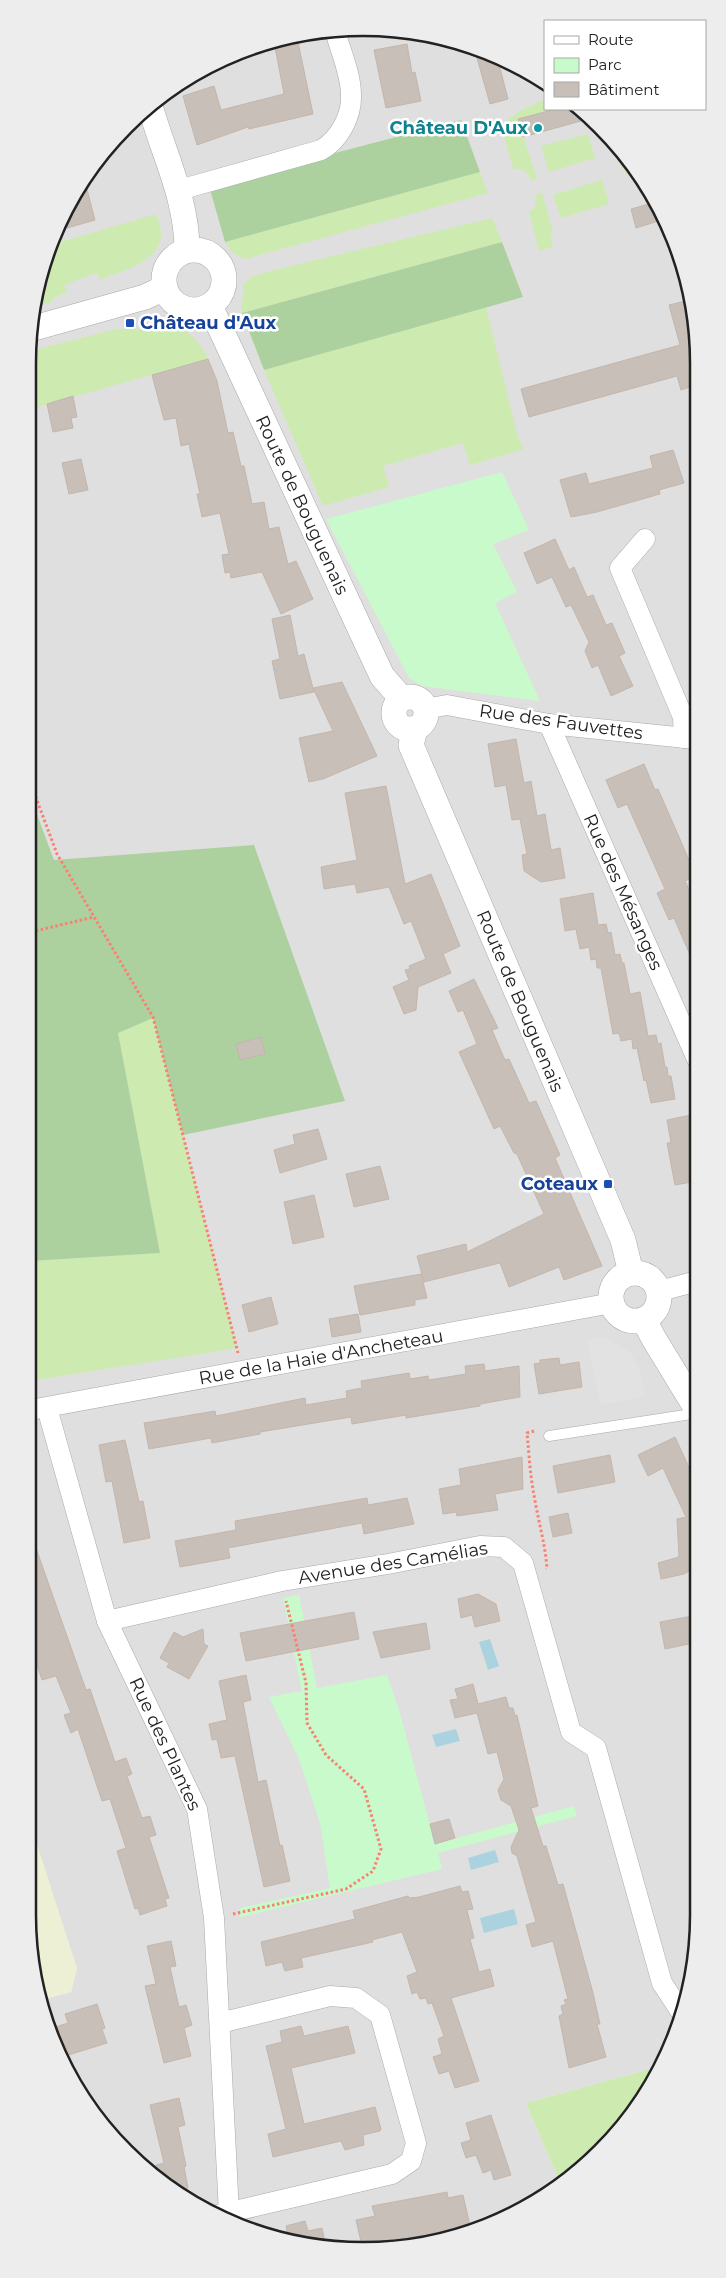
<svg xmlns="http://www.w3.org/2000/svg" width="726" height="2278" font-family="Montserrat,sans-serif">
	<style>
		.residential { fill: #e0dfdf }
		.farmland { fill: #eef0d5 }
		.grass { fill: #cdebb0 }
		.forest { fill: #add19e }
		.park { fill: #c8facc }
		.parking { fill: #e2e2e2 }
		.water { fill: #aad3df }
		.building { fill: #c7bfb8; stroke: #c4b6ab }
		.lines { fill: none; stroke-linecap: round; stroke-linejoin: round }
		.service-casing { stroke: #a9a9a9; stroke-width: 11 }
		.minor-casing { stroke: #a9a9a9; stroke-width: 21 }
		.tertiary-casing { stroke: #a9a9a9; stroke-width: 26 }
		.path { stroke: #fa8072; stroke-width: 3; stroke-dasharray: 2.5 2.5; stroke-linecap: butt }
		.service { stroke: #fff; stroke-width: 10 }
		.minor { stroke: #fff; stroke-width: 20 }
		.tertiary { stroke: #fff; stroke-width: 25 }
		.culture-dot { fill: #0f9aa8; stroke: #fff; stroke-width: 2 }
		.transit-dot { fill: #1a4fb4; stroke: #fff; stroke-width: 2 }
		.labels { text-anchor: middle; stroke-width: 5; stroke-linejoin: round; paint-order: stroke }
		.culture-label { font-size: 18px; font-weight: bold; fill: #0d838f; stroke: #fff; text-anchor: end }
		.transit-label { font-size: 18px; font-weight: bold; fill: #164399; stroke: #fff; text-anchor: start }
		.street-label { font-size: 18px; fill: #222; stroke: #fff }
		.rim { fill: none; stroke: #222; stroke-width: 2.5 }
	</style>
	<rect width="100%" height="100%" fill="#f2efe9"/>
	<path class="residential" d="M363 28 429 34 530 72 545 84V109H575L615 142 664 215 696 319 698 1915 692 1981 673 2044 661 2066 526 2103 561 2185 550 2194 450 2239 385 2250 319 2248 214 2216 159 2181 111 2136 53 2043 40 2000 71 1992 77 1969 28 1817 34 297 53 234 84 176 126 126 177 84 235 53 298 34Z"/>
	<path class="farmland" d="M28 1817 77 1969 71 1992 40 2000 34 1980 28 1915Z"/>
	<g class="grass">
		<path d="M545 99V109H556L518 120 537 179 531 180C527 171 523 168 513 169L501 125 520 111Z"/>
		<path d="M588 134 595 158 549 172 541 146Z"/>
		<path d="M620 149 642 181C625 179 617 165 620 149Z"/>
		<path d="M480 172 488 193 245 259 233 253 225 242Z"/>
		<path d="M602 180 609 204 561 218 553 195Z"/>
		<path d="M542 192 553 232 550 233 553 247 539 251 529 212 535 208 536 195Z"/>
		<path d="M156 214C158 220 161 227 161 233 162 262 121 271 100 280L97 273 64 285 67 292 55 297 50 303 34 307V297L50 245Z"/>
		<path d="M492 218 502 242 242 313C240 303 245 295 243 285L251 277 266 272Z"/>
		<path d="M486 307 518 438 524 449 470 465 463 443 383 466 389 487 323 506 264 370Z"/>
		<path d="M160 322C165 323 171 323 175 325 188 330 204 346 208 359L34 408V350L116 329H148Z"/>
		<path d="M153 1017 237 1348 30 1381V1261L160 1253 117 1033Z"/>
		<path d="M661 2066 642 2101 600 2152 561 2185 526 2103Z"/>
	</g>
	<g class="forest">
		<path d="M461 120 480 172 225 242 209 186Z"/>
		<path d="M502 242 523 297 264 370 242 313Z"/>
		<path d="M32 801 54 860 254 845 345 1101 183 1135 153 1018 118 1033 160 1253 30 1261Z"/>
	</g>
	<g class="park">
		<path d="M502 472 529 530 493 544 517 592 495 603 540 701 422 686 409 678 326 519Z"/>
		<path d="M299 1595 317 1688 387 1675 400 1713 435 1844 574 1806 577 1816 438 1853 442 1869 240 1917V1908L330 1888 320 1823 299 1759 269 1697 302 1691 283 1598Z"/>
	</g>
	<path class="parking" d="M605 1337 631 1353 638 1365 646 1396 601 1405 587 1340Z"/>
	<g class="water">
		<path d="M490 1639 499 1666 488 1670 479 1642Z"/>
		<path d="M456 1729 460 1741 436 1747 432 1735Z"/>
		<path d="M495 1850 499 1862 471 1870 468 1858Z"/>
		<path d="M514 1909 518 1924 484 1933 480 1918Z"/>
	</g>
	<g class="building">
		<path d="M298 42 313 114 249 129 248 127 197 145 183 96 214 86 221 110 284 94 275 47Z"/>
		<path d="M407 44 412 73 415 72 421 101 386 108 374 50Z"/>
		<path d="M475 51 498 60 508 99 490 104Z"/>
		<path d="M556 109H575L588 119 523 137 518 119Z"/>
		<path d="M84 178 95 220 67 228 64 215Z"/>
		<path d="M656 202 665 219 636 228 631 209Z"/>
		<path d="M690 300 696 319V385L681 390 677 376 529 417 521 389 680 345 669 305Z"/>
		<path d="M208 359 217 381 228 433 233 432 241 466H244L252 504 264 502 269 529 279 527 288 564 296 561 313 599 281 614 262 572 231 578 230 572 225 573 222 555 229 554 220 513 202 517 197 494H200L189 444 181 446 176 418 164 420 152 375Z"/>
		<path d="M73 396 77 417 71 418 73 428 53 432 47 404Z"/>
		<path d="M673 450 684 483 659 490 660 494 597 512 571 517 560 480 586 473 589 484 653 468 650 456Z"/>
		<path d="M81 459 88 490 69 494 62 463Z"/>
		<path d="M555 539 569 570 574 567 587 597 593 595 606 625 612 623 625 653 619 656 633 686 611 696 598 665 592 668 585 651 589 642 571 605 566 607 552 577 537 584 524 553Z"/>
		<path d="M290 615 298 656 304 654 314 692 280 699 272 661 280 659 272 619Z"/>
		<path d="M342 682 377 756 323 779 309 782 299 738 333 731 313 688Z"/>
		<path d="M516 739 524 783 531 781 537 816 545 814 551 850 560 848 565 878 541 882 524 871 522 855 527 854 520 819 512 820 506 785 495 787 488 744Z"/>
		<path d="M644 764 655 790 658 789 696 876 685 881 697 907V971L674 918 669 920 657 893 665 889 627 804 618 808 606 780Z"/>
		<path d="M386 786 405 884 431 874 460 946 443 954 451 973 418 987 416 1010 404 1014 393 987 409 980 405 970 410 969 409 966 426 959 411 921 404 924 389 887 357 893 355 884 324 889 321 867 357 860 345 793Z"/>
		<path d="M593 893 598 925 606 924 608 933 611 932 615 955 620 954 622 963H624L630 994 640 992 648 1036 656 1035 658 1044 661 1043 665 1067H667L668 1076H671L675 1099 651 1103 646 1080 644 1081 637 1048 633 1049 632 1039 621 1041 619 1033 613 1034 601 968H597L596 959 591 960 589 947 580 949 576 929 565 931 560 899Z"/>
		<path d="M474 979 498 1028 492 1030 505 1060 509 1059 529 1103 536 1101 560 1155 555 1158 602 1266 564 1280 559 1267 509 1287 500 1263 424 1282 417 1256 466 1244 467 1252 544 1214 517 1154 514 1153 500 1126 494 1129 459 1052 477 1044 463 1010 458 1012 449 991Z"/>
		<path d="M261 1037 265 1054 240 1060 236 1044Z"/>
		<path d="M691 1115 697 1149V1181L675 1185 667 1143H671L667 1120Z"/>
		<path d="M318 1129 327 1159 280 1173 274 1150 295 1144 293 1135Z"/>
		<path d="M380 1166 389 1199 354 1207 346 1174Z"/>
		<path d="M314 1195 324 1237 293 1244 284 1202Z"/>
		<path d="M421 1274 427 1298 415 1300V1305L360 1315 354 1286Z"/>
		<path d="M271 1297 278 1324 249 1332 242 1305Z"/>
		<path d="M358 1314 361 1332 332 1337 329 1319Z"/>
		<path d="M559 1358 560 1365 579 1362 582 1387 539 1394 534 1364 540 1363V1360Z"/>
		<path d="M484 1364 485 1371 519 1366 520 1397 480 1404V1406L406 1418V1415L352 1424 351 1417 260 1432V1434L212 1443 211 1438 149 1449 144 1423 215 1411 216 1416 305 1398 306 1405 347 1398 346 1391 362 1388 361 1381 409 1373 410 1379 428 1376 429 1380 466 1374 465 1366Z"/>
		<path d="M675 1437 698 1487V1566L684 1574 661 1579 658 1563 679 1557 677 1519 686 1517 663 1468 648 1476 638 1455Z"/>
		<path d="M125 1440 139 1502 143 1501 150 1538 124 1543 112 1481 106 1482 99 1445Z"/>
		<path d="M610 1455 615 1482 558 1493 553 1466Z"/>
		<path d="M522 1457 523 1489 495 1494 498 1510 457 1516 456 1512 443 1514 439 1489 461 1485 459 1469Z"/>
		<path d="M367 1498 368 1505 407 1498 414 1524 364 1534 362 1523 228 1548 230 1558 180 1567 175 1541 236 1530 235 1521Z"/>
		<path d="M568 1513 572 1533 553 1537 549 1517Z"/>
		<path d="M29 1534H31L86 1690 90 1689 115 1762 126 1758 132 1774 127 1776 142 1818 150 1816 156 1835 149 1837 169 1898 165 1899 167 1906 140 1915 138 1908 135 1909 117 1851 126 1848 110 1799 102 1801 78 1729 71 1733 64 1715 71 1713 56 1676 42 1680 29 1640Z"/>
		<path d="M478 1594 496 1604 500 1621 475 1627 472 1615 461 1618 458 1599Z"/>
		<path d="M354 1612 359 1639 246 1661 240 1633Z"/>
		<path d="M698 1615V1642L665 1649 660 1622Z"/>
		<path d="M426 1623 430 1649 381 1658 373 1632Z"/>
		<path d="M203 1629 204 1644 208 1646 189 1679 167 1667 169 1663 160 1658 174 1632 183 1637Z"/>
		<path d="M246 1675 251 1700 243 1702 258 1782 266 1780 280 1846 282 1845 290 1881 264 1887 235 1756 221 1758 217 1739 212 1740 209 1724 227 1720 219 1681Z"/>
		<path d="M473 1684 478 1704 506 1697 509 1708H513L515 1716 517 1715 538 1806 531 1808 543 1846H546L558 1885 563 1884 593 1993 600 2024H597L606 2057 569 2068 559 2016 563 2014 561 2006 566 2004 564 2000 568 1999 553 1941 532 1947 526 1925 536 1922 517 1856 512 1853 511 1847 519 1830 511 1806 501 1800 498 1790 504 1779 497 1752 488 1754 477 1713 455 1718 450 1700 458 1699 455 1689Z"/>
		<path d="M449 1819 455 1838 435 1844 430 1824Z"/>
		<path d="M460 1886 462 1892 468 1891 473 1909 467 1910 474 1938 470 1939 479 1972 490 1969 494 1986 451 1998 479 2081 455 2088 449 2071 439 2074 433 2057 442 2054 438 2039 444 2036 432 2003 428 2004 426 1998 420 1999 417 1992 412 1994 407 1976 417 1972 402 1932 372 1940 373 1942 301 1958 303 1967 285 1971 282 1962 266 1966 261 1942 355 1919 353 1911 408 1896 409 1898 419 1897Z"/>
		<path d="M171 1941 176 1966 170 1967 179 2007 186 2005 192 2025 184 2028 191 2056 164 2063 145 1986 156 1984 147 1946Z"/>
		<path d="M97 2004 105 2028 102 2029 107 2043 62 2057 53 2043 49 2029 68 2023 65 2014Z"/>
		<path d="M301 2026 304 2036 348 2026 355 2053 291 2068 304 2124 375 2107 381 2129 380 2131 363 2135 364 2145 345 2150 341 2141 273 2157 268 2134 286 2129 266 2046 282 2042 280 2031Z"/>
		<path d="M179 2098 185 2125 178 2127 186 2166 184 2167 188 2188 174 2191 159 2181 156 2165 164 2163 150 2105Z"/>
		<path d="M491 2115 511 2175 494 2180 491 2170 483 2173 476 2155 466 2158 461 2143 471 2140 466 2123Z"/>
		<path d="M447 2192 448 2198 463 2195 471 2230 450 2239 387 2249 385 2241 362 2246 356 2220 375 2216 372 2206Z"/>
		<path d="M305 2221 308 2231 322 2228 326 2248 283 2237 288 2235 286 2226Z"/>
	</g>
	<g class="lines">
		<g class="service-casing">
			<path id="service" d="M549 1436 698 1413"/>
		</g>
		<g class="minor-casing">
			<g id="minor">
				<path d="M179 190 321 150C339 140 352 116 351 95 351 73 340 51 335 30"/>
				<path d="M645 539 620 568 683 717 684 738"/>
				<path d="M425 709 447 705 549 724 696 739"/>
				<path d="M549 724 697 1059"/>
				<path d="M660 1291 697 1281"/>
				<path d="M47 1408 107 1621 197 1809 214 1918 229 2213"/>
				<path d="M30 1410 612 1303"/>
				<path d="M107 1621 282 1581 388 1564 480 1546 504 1547 523 1563 571 1732 596 1748 662 1983 681 2012"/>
				<path d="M214 2216 392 2174 411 2161 416 2143 380 2015 356 1998 330 1996 220 2023"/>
			</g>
		</g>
		<g class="tertiary-casing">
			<g id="tertiary">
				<path d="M150 106C164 155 187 199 187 250"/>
				<circle cx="194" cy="280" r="30"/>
				<path d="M210 306 382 676 402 699"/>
				<path d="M34 328 145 297 164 288"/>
				<circle cx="410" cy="713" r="16"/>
				<path d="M415 729 411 745 623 1240 631 1273"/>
				<circle cx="635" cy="1297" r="24"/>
				<path d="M644 1320 654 1339 698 1411"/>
			</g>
		</g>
		<g class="path">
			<path d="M32 787 57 854 153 1017 238 1353"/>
			<path d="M31 932 94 917"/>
			<path d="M534 1431 527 1433C529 1453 530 1475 534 1495 538 1520 545 1543 547 1568L546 1569"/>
			<path d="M233 1914 346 1889 373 1871 381 1849 364 1789 326 1755 307 1723 306 1683 286 1601"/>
		</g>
		<use href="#service" class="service"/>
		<use href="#minor" class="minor"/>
		<use href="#tertiary" class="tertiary"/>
	</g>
	<circle class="culture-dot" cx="538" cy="128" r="5"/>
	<g class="transit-dot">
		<rect x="125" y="318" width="10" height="10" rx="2.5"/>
		<rect x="603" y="1179" width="10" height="10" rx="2.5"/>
	</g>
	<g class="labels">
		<g class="culture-label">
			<text x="528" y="134">Château D'Aux</text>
		</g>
		<g class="transit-label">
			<text x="140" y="329">Château d'Aux</text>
			<text x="598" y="1190" text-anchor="end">Coteaux</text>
		</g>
		<g class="street-label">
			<text transform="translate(302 505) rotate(65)" y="6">Route de Bouguenais</text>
			<text transform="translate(561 722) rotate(8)" y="6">Rue des Fauvettes</text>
			<text transform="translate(623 892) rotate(66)" y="6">Rue des Mésanges</text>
			<text transform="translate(520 1001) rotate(67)" y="6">Route de Bouguenais</text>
			<text transform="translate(321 1357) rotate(-10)" y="6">Rue de la Haie d'Ancheteau</text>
			<text transform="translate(393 1563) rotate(-9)" y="6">Avenue des Camélias</text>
			<text transform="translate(165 1744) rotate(65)" y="6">Rue des Plantes</text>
		</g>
	</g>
	<path d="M0 0H726V2278H0ZM363 36H363A327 327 0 0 1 690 363V1915A327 327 0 0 1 363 2242H363A327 327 0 0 1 36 1915V363A327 327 0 0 1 363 36Z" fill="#ededed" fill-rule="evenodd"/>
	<path class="rim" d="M363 36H363A327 327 0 0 1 690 363V1915A327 327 0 0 1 363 2242H363A327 327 0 0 1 36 1915V363A327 327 0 0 1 363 36Z"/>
	<rect x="544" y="20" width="162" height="90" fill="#ffffff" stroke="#a7a7a7"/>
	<rect x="554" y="36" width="25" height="8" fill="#ffffff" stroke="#a7a7a7"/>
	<text x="588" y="45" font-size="15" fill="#222222">Route</text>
	<rect x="554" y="58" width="25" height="15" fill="#c8facc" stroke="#a7a7a7"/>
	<text x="588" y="70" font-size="15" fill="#222222">Parc</text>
	<rect x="554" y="82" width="25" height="15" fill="#c7bfb8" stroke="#a7a7a7"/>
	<text x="588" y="95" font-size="15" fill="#222222">Bâtiment</text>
</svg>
